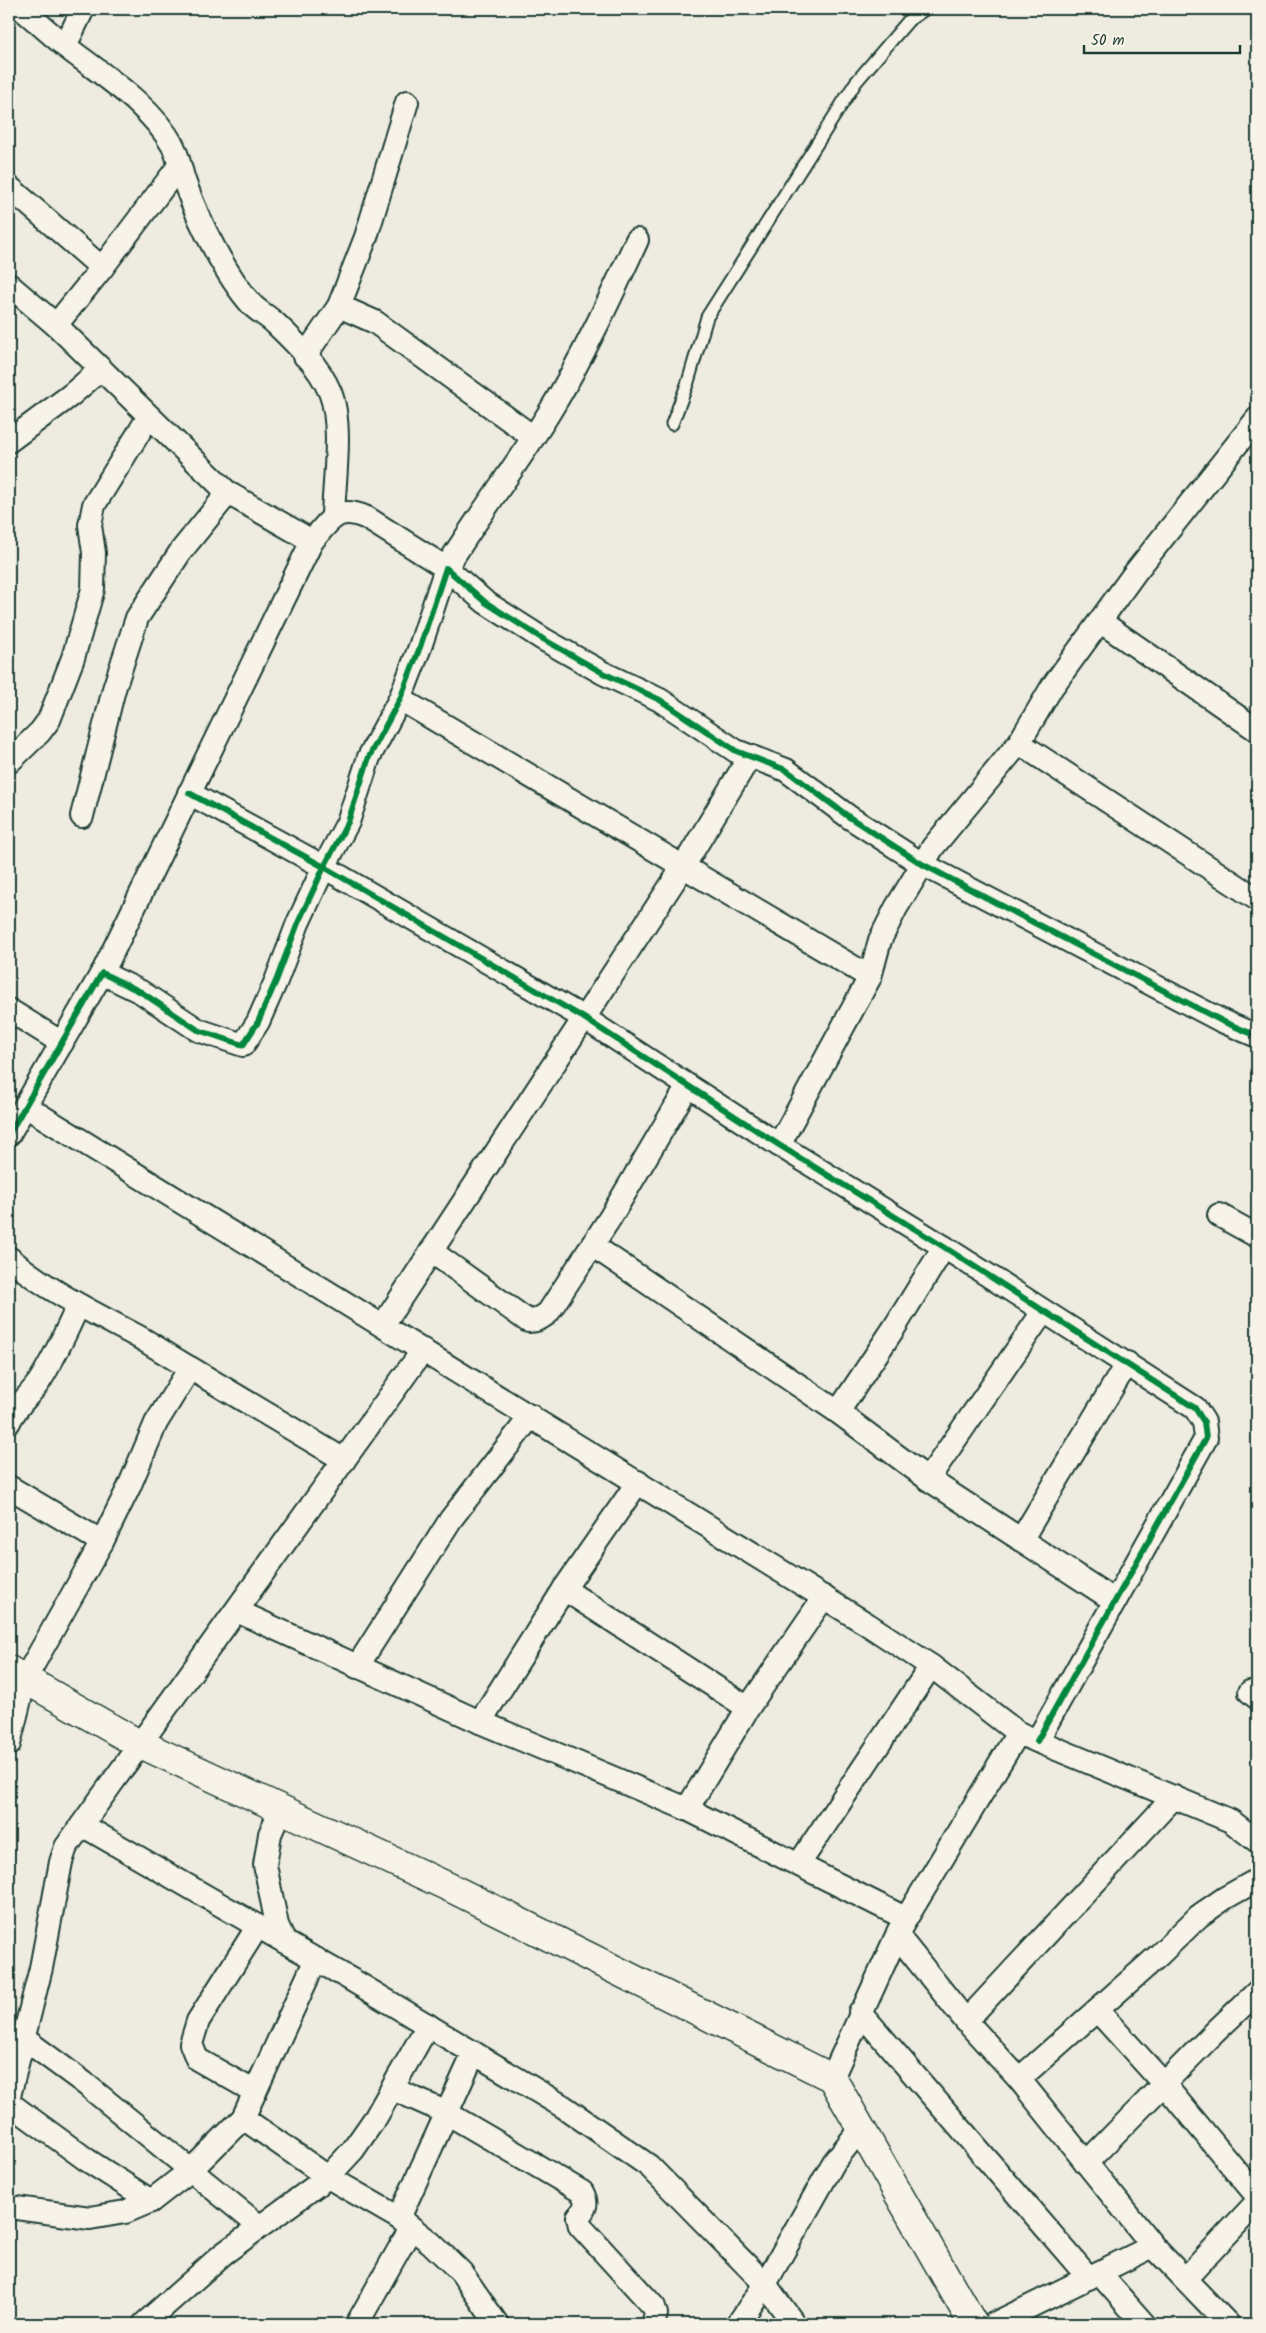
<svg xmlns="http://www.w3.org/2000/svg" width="1266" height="2333" font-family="Kalam,sans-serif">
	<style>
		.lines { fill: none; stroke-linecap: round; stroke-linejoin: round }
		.lane-casing { stroke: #1f3d34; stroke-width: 15 }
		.street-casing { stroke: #1f3d34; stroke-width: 26 }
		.secondary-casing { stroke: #1f3d34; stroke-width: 31 }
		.lane { stroke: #f7f3e8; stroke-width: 11 }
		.street { stroke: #f7f3e8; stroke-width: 22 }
		.secondary { stroke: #f7f3e8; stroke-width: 28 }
		.cycleway-casing { stroke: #f7f3e8; stroke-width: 9 }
		.cycleway { stroke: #00873e; stroke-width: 6 }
	</style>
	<rect width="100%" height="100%" fill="#eeece1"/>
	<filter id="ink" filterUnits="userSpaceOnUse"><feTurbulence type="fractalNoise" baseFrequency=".02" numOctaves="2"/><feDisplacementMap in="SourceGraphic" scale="10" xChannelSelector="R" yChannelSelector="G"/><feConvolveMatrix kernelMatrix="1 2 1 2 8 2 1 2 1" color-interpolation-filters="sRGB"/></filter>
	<g filter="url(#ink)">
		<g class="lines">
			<g class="lane-casing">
				<path id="lane" d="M672 424 688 382 707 317 856 82 909 20 925 9"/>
			</g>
			<g class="street-casing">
				<g id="street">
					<path d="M22 9 65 46"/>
					<path d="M83 9 65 46C102 75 150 104 173 146 179 158 181 173 186 186 199 222 226 276 252 305 259 312 269 317 276 324 296 343 319 366 330 392 343 424 334 481 333 516"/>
					<path d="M9 187 102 268"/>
					<path d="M9 285 56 325 228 493 312 541"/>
					<path d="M339 306 375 322 533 437"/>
					<path d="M56 325 102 268 179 166"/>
					<path d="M305 356 339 306 366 237 407 102"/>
					<path d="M9 441 71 395 101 369"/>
					<path d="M1101 622 1257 730"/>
					<path d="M400 699 870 977"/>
					<path d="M1019 743 1257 899"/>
					<path d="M9 762 40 732 49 720 73 658 93 589 94 553 90 525 94 505 148 418"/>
					<path d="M189 793 324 867 584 1018 779 1145 944 1247 1195 1408 1204 1422 1206 1438 1037 1741"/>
					<path d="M82 816 114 689 137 618 181 551 228 493"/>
					<path d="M99 980 312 541C331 519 337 505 367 518L446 568C479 515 516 466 549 413 583 357 610 299 637 240"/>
					<path d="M9 1010 62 1043"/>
					<path d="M25 1106 867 1624 931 1666 1018 1733"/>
					<path d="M9 1134 102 973 141 992 198 1030 243 1045 258 1022 276 981 298 923 324 867 348 822 369 757 400 699 420 647 446 568 485 602 543 639 603 673 660 700 736 751 786 770 849 817 922 864 1222 1021 1257 1036"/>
					<path d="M779 1145 870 977 880 940 896 908 933 847 1019 743 1052 687 1134 574 1257 419"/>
					<path d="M1219 1215 1257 1236"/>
					<path d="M592 1245 838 1412 928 1479 1115 1601"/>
					<path d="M431 1251 528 1321C537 1321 541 1318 548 1313L610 1218 688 1086"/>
					<path d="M9 1258C48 1291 92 1312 137 1336 155 1346 172 1358 190 1368L156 1423 129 1487 102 1542 25 1679 9 1744"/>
					<path d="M383 1325 683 867 750 756"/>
					<path d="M190 1368 344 1460"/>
					<path d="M838 1412 894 1328 944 1247"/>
					<path d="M9 1422C16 1406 29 1396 39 1382 55 1357 66 1332 78 1306"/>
					<path d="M928 1479 1043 1312"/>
					<path d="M9 1487 102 1542"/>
					<path d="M1021 1540 1127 1363"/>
					<path d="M564 1589 748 1708"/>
					<path d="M237 1611 480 1722 687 1809 905 1918"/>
					<path d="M357 1667 451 1519 531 1416"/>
					<path d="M1250 1692 1257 1698"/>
					<path d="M480 1722 564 1589 638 1482"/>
					<path d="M281 1809 270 1834 265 1865 277 1925 285 1942 352 1980 564 2107 649 2166 765 2284 794 2324"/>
					<path d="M687 1809 748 1708 824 1597"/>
					<path d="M82 1825 285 1942"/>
					<path d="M799 1864 931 1666"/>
					<path d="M898 1932 1018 1733 1231 1821 1257 1841"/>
					<path d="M1097 2010 1164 2084 1257 2196"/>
					<path d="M860 2012 1089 2278"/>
					<path d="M966 2021 1174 1797"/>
					<path d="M23 2038 83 2082 259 2226"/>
					<path d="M832 2078 897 1935 966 2021 1019 2079 1153 2246 1228 2324"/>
					<path d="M1019 2079 1159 1955 1199 1916 1225 1898 1257 1880"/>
					<path d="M393 2089 445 2112 582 2192C588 2203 586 2208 578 2217L580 2226 654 2307 656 2314 653 2324"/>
					<path d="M255 2092 197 2059 191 2044 198 2021 258 1926"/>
					<path d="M9 2096 41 1968 61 1862 66 1847 423 1350"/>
					<path d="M9 2103 87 2160 151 2201"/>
					<path d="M243 2118 328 2177 399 2218 431 2243 461 2272 497 2324"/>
					<path d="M1086 2163 1214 2033 1257 1992"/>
					<path d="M9 2207 90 2218 125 2212 151 2201 191 2170 243 2118 316 1959"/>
					<path d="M399 2218 474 2053"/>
					<path d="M1099 2273 1144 2324"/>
					<path d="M1186 2278 1257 2202"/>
					<path d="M144 2324 223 2254 328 2177 353 2150 376 2117 428 2025"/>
					<path d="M357 2324 411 2228"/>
					<path d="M738 2324 765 2284 834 2162 861 2128"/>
					<path d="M994 2324 1153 2246"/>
				</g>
			</g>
			<g class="secondary-casing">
				<path id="secondary" d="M9 1670 130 1739 451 1888 832 2078 973 2324"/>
			</g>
			<use href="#lane" class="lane"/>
			<use href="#street" class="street"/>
			<use href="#secondary" class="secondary"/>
			<g class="cycleway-casing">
				<g id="cycleway">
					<path d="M189 793 324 867 584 1018 779 1145 944 1247 1195 1408 1204 1422 1206 1438 1037 1741"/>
					<path d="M9 1134 102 973 141 992 198 1030 243 1045 258 1022 276 981 298 923 324 867 348 822 369 757 400 699 420 647 446 568 485 602 543 639 603 673 660 700 736 751 786 770 849 817 922 864 1222 1021 1257 1036"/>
				</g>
			</g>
			<use href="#cycleway" class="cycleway"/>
		</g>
	</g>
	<rect width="1266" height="2333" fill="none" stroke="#f7f3e8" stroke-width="30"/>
	<rect x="15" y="15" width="1236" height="2303" fill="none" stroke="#1f3d34" stroke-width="2" filter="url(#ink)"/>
	<path d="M1084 45v8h156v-8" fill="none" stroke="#1f3d34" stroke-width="2.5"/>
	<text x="1091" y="45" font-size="15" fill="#1f3d34" stroke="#f7f3e8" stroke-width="4" paint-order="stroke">50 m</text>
</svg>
